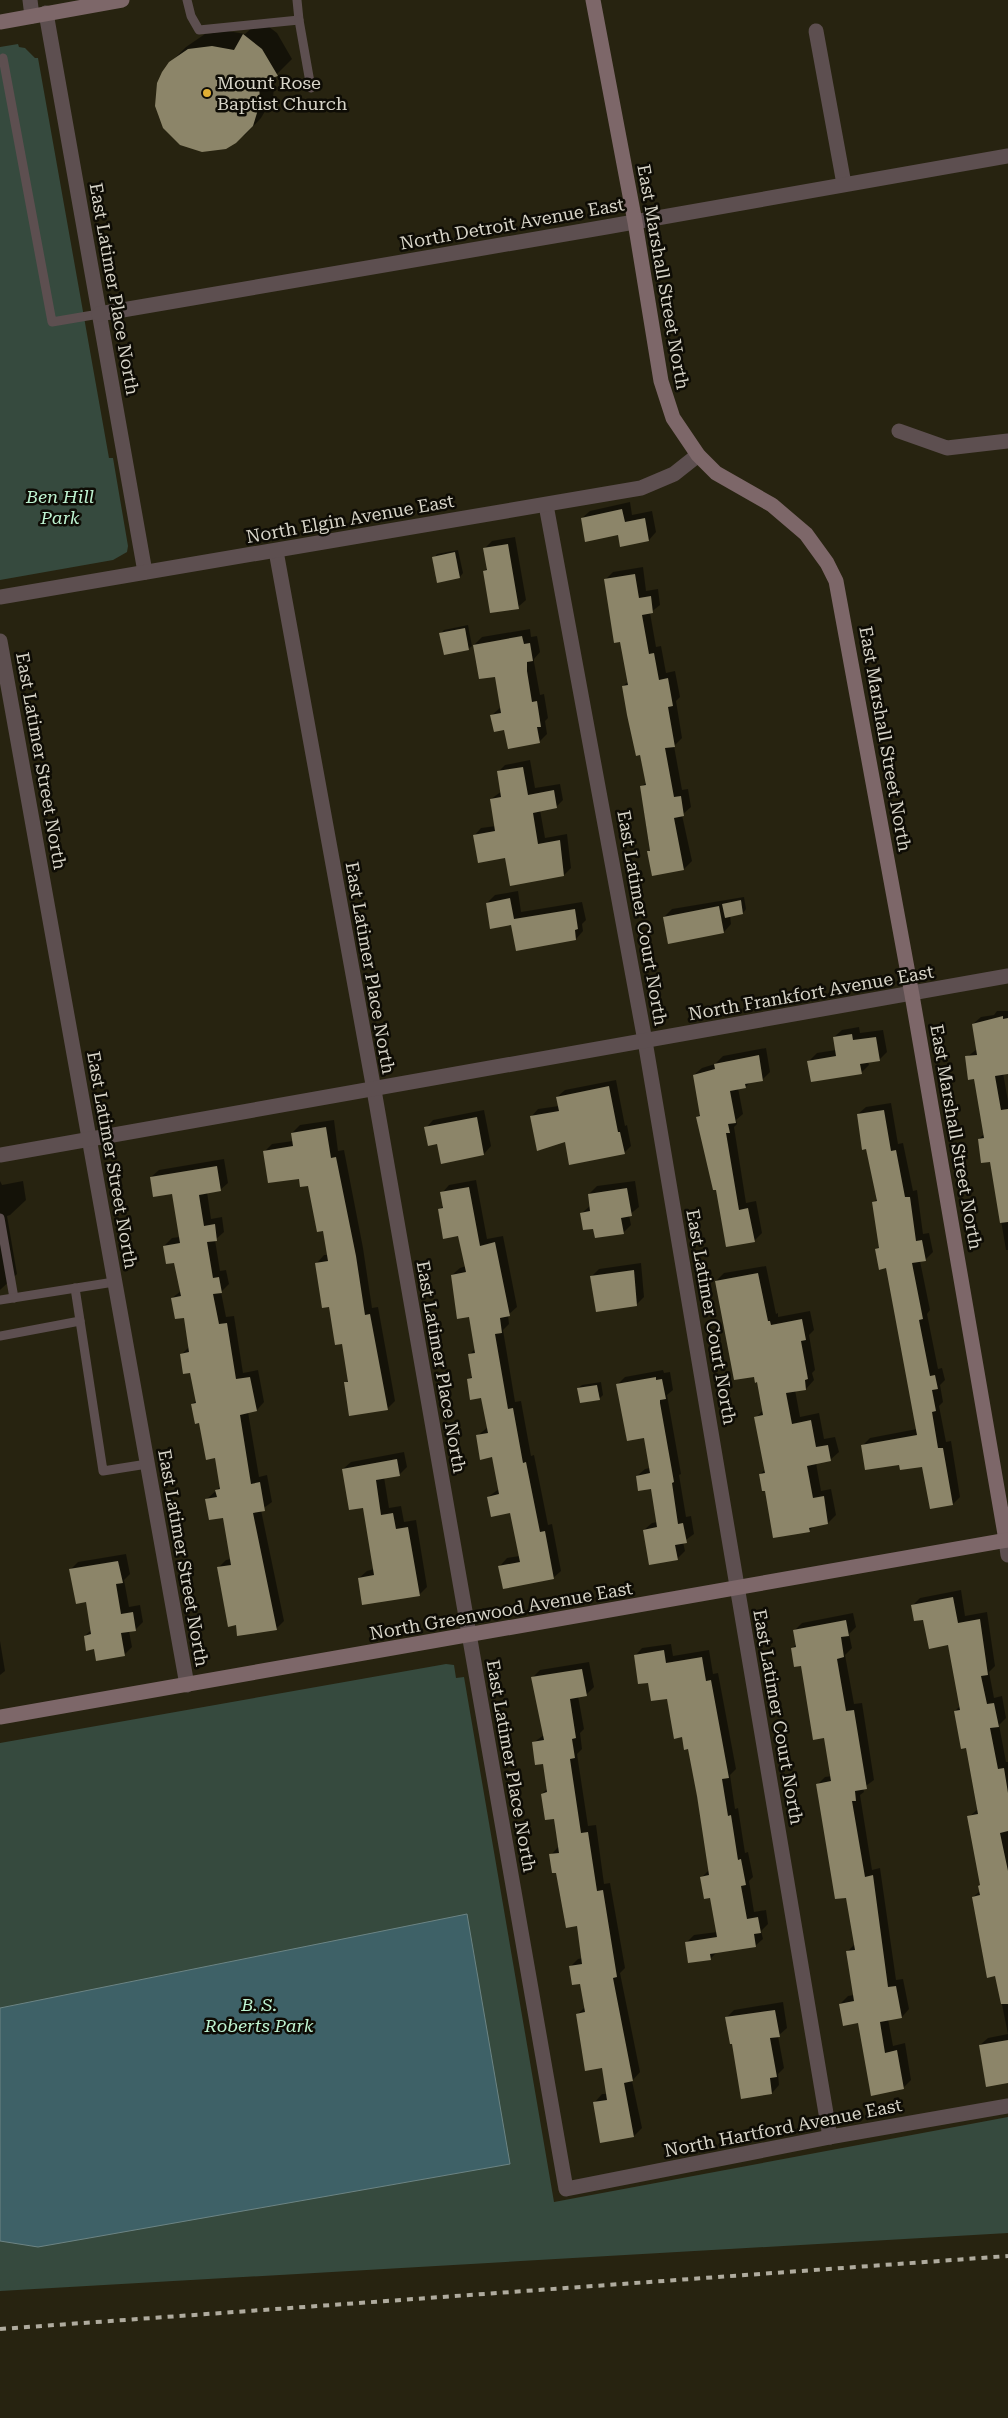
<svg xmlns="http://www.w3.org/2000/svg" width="1008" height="2418" font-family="'Roboto Serif',serif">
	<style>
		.green { fill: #364a3e }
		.water { fill: #3e6167; stroke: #6c8484 }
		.shadow { fill: #0007 }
		.building { fill: #8c8569 }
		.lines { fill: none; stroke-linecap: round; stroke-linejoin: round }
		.lane { stroke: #5d4f50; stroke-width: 9 }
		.street { stroke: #5d4f50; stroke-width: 15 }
		.secondary { stroke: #7d6769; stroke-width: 15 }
		.rail { stroke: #afab9e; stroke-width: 4; stroke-dasharray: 6 6; stroke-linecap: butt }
		.poi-dot { fill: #e0af34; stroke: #0e0c05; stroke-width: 2 }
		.labels { text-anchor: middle; stroke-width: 5; stroke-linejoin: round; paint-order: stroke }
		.poi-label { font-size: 18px; fill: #d7d4c8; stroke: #0e0c05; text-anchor: start }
		.street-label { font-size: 18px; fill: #d7d4c8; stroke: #0e0c05 }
		.park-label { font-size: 18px; font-style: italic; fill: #bef3d1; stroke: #0e0c05 }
	</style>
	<rect width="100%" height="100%" fill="#272310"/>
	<g class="green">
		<path d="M18 44 19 47 25 48 35 58H38L109 458H113L128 546 127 552 113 560 0 580V47Z"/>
		<path d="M446 1664 454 1665 456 1678 464 1677 554 2202 1008 2117V2233L0 2291V1743Z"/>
	</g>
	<path class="water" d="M467 1914 510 2164 38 2247 0 2241V2008Z"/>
	<g class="shadow">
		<path d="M260 20 277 33 292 59 275 76 273 98 261 118 245 135 225 147 172 136 159 117 156 106 170 63 186 47 205 34 228 31 245 34Z"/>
		<path d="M630 502 632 515 652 511 656 532 649 540 619 534 582 518 590 511Z"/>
		<path d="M515 537 526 600 518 607 484 571 488 568 484 549 492 541Z"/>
		<path d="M458 550 463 573 460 577 434 558 437 554Z"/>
		<path d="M643 567 646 591 658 589 660 605 650 613 656 647 661 646 666 673 675 671 680 697 676 701 682 738 674 746 682 790 688 789 691 807 682 815 692 861 684 869 653 875 641 787 647 782 623 686 629 681 621 640 605 580 613 572Z"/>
		<path d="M468 625 472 646 468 649 440 634 444 630Z"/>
		<path d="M530 629 531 637 537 636 540 652 534 659V662L540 695 544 694 548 718 545 721 547 734 539 742 505 729 492 715 501 707 496 675 474 645 482 637Z"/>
		<path d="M530 760 535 788 560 784 563 800 556 807 540 810 545 838 567 834 571 868 564 875 506 857 474 836 481 828 496 826 491 799 502 791 498 772 505 765Z"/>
		<path d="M518 891 521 912 582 902 586 920 582 924 583 931 576 939 512 923 487 903 495 895Z"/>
		<path d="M744 897 746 909 743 913 730 915 731 924 724 932 664 917 672 909Z"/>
		<path d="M997 1011H1008V1072L1003 1073 1008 1101V1250H1006L991 1161 979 1139 984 1134 975 1077 967 1057 977 1049 973 1024 981 1017 994 1015Z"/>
		<path d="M859 1027 860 1033 883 1030 887 1052 879 1060 868 1062 869 1065 861 1073 809 1061 817 1053 836 1050 834 1037 842 1030Z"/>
		<path d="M766 1048 770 1072 762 1080 751 1082 745 1087 738 1088 743 1114 736 1120 737 1124 734 1127 746 1203 756 1201 762 1233 754 1241 717 1188 697 1117 701 1114 694 1075 702 1068 715 1064 723 1056Z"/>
		<path d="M616 1080 625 1126 627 1125 631 1146 624 1153 566 1141 531 1117 538 1109 559 1106 557 1097 565 1090Z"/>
		<path d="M891 1103 898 1144 903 1143 913 1191 917 1190 923 1234 929 1233 933 1252 925 1260 920 1261 930 1310 927 1314 938 1369 942 1368 945 1380 940 1385 943 1402 939 1406 946 1442 951 1441 960 1497 953 1504 923 1465 900 1464 863 1445 870 1438 917 1429 887 1267 877 1249 880 1246 874 1202 878 1198 858 1114 866 1107Z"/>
		<path d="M484 1110 491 1146 484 1154 438 1143 426 1128 433 1120Z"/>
		<path d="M334 1120 338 1151 344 1150 363 1248 372 1308 378 1307 395 1401 387 1409 346 1383 349 1379 343 1343 317 1263 324 1255H328L324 1229 309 1185 264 1152 272 1144 293 1141 292 1133 300 1125Z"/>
		<path d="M224 1159 228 1183 220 1190 207 1192 211 1219 222 1217 224 1232 215 1240 220 1271 226 1270 229 1284 221 1292 226 1317 234 1316 243 1373 258 1370 264 1402 257 1410 248 1412 259 1477 267 1475 272 1502 261 1510 284 1621 276 1629 237 1624 218 1568 226 1560 231 1559 224 1516 207 1499 221 1486 216 1457 192 1404 197 1400 191 1371 182 1354 189 1347 185 1316 172 1298 181 1291 175 1261 164 1246 172 1238 180 1237 173 1192 151 1177 159 1170Z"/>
		<path d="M476 1180 487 1239 503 1236 517 1307 508 1315 509 1324 503 1330 515 1402 521 1401 531 1456 534 1455 548 1525 552 1524 561 1571 553 1578 500 1566 507 1558 520 1556 511 1512 488 1497 499 1489 493 1456 477 1436 488 1427 482 1397 468 1380 473 1375 469 1355 476 1348 470 1315 452 1275 460 1268 466 1266 459 1234 439 1210 444 1205 442 1193 449 1185Z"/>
		<path d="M0 1181 2 1185 23 1181 26 1200 10 1215 7 1216 17 1274 0 1290Z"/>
		<path d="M635 1181 639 1207 629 1215 631 1225 623 1233 594 1227 582 1213 591 1205 589 1194 597 1186Z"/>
		<path d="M641 1263 644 1297 636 1305 592 1276 599 1269Z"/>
		<path d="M766 1266 776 1314 778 1313V1317L810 1311 814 1330 809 1335 815 1370 812 1373 814 1380 806 1389 795 1390 800 1417 819 1413 824 1439 835 1437 839 1452 830 1460 816 1463 821 1491 831 1489 836 1515 828 1523 814 1526 809 1531 766 1489 760 1474 766 1469 756 1418 763 1410 758 1381 716 1281 724 1273Z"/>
		<path d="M663 1370 664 1373 670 1372 673 1390 667 1395 681 1474 679 1475 686 1517 691 1516 694 1534 683 1542 685 1551 677 1559 644 1530 652 1523 657 1522 652 1487 637 1476 645 1469 650 1468 645 1436 617 1385 625 1377Z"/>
		<path d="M601 1382 603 1395 599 1399 578 1388 582 1385Z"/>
		<path d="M404 1452 407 1467 399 1475 384 1477 389 1508 401 1506 404 1522 416 1520 427 1587 419 1595 359 1578 367 1571 374 1569 364 1506 343 1469 351 1462Z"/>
		<path d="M126 1554 130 1574 124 1580 129 1607 140 1605 143 1622 135 1630 129 1631 132 1647 124 1655 95 1648 85 1636 92 1629 87 1601 70 1570 78 1562Z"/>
		<path d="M961 1590 965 1616 987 1612 995 1666 989 1672 994 1698 1002 1696 1006 1718 999 1725 1006 1762H1008V2081L980 2045 988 2038 1008 2034 996 1975 973 1897 980 1891 979 1886 981 1884 969 1817 978 1809 967 1746 955 1711 960 1706 949 1644 912 1606 920 1598Z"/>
		<path d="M853 1613 856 1627 849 1634 852 1648 845 1655 854 1704 862 1703 874 1780 863 1788 864 1792 860 1795 872 1870 880 1868 896 1980 903 1979 909 2009 902 2017 888 2019 893 2046 905 2043 911 2080 903 2088 859 2022 840 2004 848 1996 854 1995 847 1952 855 1944 847 1896 817 1785 825 1777 832 1776 825 1737 802 1664 792 1649 796 1644 794 1631 802 1623Z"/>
		<path d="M0 1641 5 1671 0 1675Z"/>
		<path d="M671 1644 673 1656 709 1650 713 1674 718 1673 736 1769 730 1775 735 1809 738 1808 745 1853 748 1852 753 1877 749 1881 754 1912 766 1910 768 1924 761 1931 763 1939 755 1946 717 1952 710 1959 686 1943 694 1935 717 1932 711 1897 701 1878 710 1869 689 1747 668 1697 649 1681 635 1656 642 1648Z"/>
		<path d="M589 1662 594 1687 586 1695 578 1696 584 1729 580 1733 582 1749 577 1754 588 1826 596 1825 604 1884 610 1883 625 1968 620 1973 640 2072 632 2081 642 2128 634 2136 601 2141 595 2102 602 2094H608L603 2067 577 2015 585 2007 581 1982 570 1967 578 1959 583 1958 578 1925 551 1855 558 1847 555 1818 542 1794 548 1788 544 1762 533 1743 544 1735 532 1678 540 1670Z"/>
		<path d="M783 2002 787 2028 778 2036 784 2068 778 2074 779 2085 772 2093 733 2043 726 2018 734 2010Z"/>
	</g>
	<g class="building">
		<path d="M243 34 262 49 278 76 259 82 260 103 253 126 236 143 226 149 202 152 180 145 163 128 155 106 157 83 162 72 169 62 188 49 212 46 234 50Z"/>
		<path d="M622 509 625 522 645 518 649 541 620 547 618 535 585 542 581 518Z"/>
		<path d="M508 544 519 609 490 613 483 571 487 570 483 548Z"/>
		<path d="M455 552 460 578 437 583 432 557Z"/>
		<path d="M635 574 639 598 651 596 653 613 642 615 649 654 654 653 659 680 668 678 673 706 668 707 675 747 665 748 674 797 681 796 684 816 674 818 684 870 652 876 647 851H650L640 786 646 785 640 755 636 756 627 715 622 686 628 685 620 642 614 643 604 579Z"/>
		<path d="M465 628 469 650 444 655 439 633Z"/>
		<path d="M522 636 524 644 530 643 533 661 527 662V671L532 702 537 701 541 727H537L540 743 508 749 504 730 494 732 490 715 501 713 495 677 479 679 473 645Z"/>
		<path d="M523 767 528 795 554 790 557 808 533 813 538 844 560 840 564 876 510 886 505 858 478 863 473 835 495 831 490 799 501 797 497 771Z"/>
		<path d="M510 898 514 919 575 909 578 929 575 930 576 940 516 951 511 925 490 929 486 903Z"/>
		<path d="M741 900 743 914 725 918 722 904Z"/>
		<path d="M719 906 724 933 668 944 663 917Z"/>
		<path d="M1003 1016V1019L1008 1018V1074L995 1076 1001 1110 1008 1109V1222L1000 1223 990 1162 981 1163 978 1139 984 1138 974 1079 968 1080 965 1056 977 1055 972 1024Z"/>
		<path d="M852 1034 853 1040 876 1037 880 1061 860 1064 862 1074 811 1082 807 1061 836 1056 833 1037Z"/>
		<path d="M759 1055 763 1081 745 1084 746 1088 730 1091 736 1123 728 1124 730 1133H726L739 1210 748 1208 755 1242 726 1247 716 1190H713L696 1117 700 1116 693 1075 715 1069 714 1064Z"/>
		<path d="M609 1086 618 1132H620L625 1154 569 1165 565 1142 537 1151 530 1116 559 1111 556 1097Z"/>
		<path d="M884 1110 891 1151 896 1150 905 1197H910L916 1241 922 1240 926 1261 912 1263 923 1319 919 1320 930 1376 935 1375 938 1389 932 1390 936 1411 932 1412 938 1448H943L953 1505 930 1509 922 1467 900 1470 899 1465 865 1470 861 1445 917 1435 886 1268 879 1270 875 1249 879 1248 872 1202 877 1201 866 1149 862 1150 857 1114Z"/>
		<path d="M477 1117 484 1155 441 1164 437 1144 428 1146 424 1127Z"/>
		<path d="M326 1127 331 1158 336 1157 356 1256 365 1315 370 1314 388 1410 349 1416 344 1382H348L342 1344 335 1345 329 1307 322 1308 315 1263 328 1261 323 1231 317 1232 308 1186 300 1187 299 1179 268 1183 263 1151 293 1146 291 1133Z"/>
		<path d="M217 1166 221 1191 199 1195 204 1226 215 1224 217 1241 207 1242 213 1278 219 1277 222 1293 213 1294 219 1324 227 1323 236 1379 250 1377 257 1411 240 1415 251 1484 260 1482 265 1511 253 1513 277 1630 237 1636 236 1625 228 1627 217 1567 231 1565 223 1518 209 1520 205 1499 217 1497 215 1490 220 1489 215 1458 206 1460 199 1423 195 1424 191 1404 196 1403 190 1373 183 1374 180 1354 189 1352 184 1318 175 1319 171 1298 181 1296 174 1263 166 1264 163 1246 180 1243 172 1194 153 1197 150 1177Z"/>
		<path d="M469 1187 480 1246 495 1242 510 1316 500 1318 502 1333 495 1334 508 1409 513 1408 523 1463 526 1462 540 1532 545 1531 554 1579 503 1589 498 1566 520 1562 510 1513 491 1517 487 1497 499 1494 492 1457 480 1460 476 1435 488 1433 481 1398 470 1400 467 1379 472 1378 468 1354 475 1353 469 1317 457 1319 451 1275 466 1272 458 1236 443 1239 438 1209 443 1208 440 1192Z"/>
		<path d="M627 1188 632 1216 621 1218 624 1234 595 1238 593 1229 583 1230 580 1213 590 1211 588 1194Z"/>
		<path d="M634 1270 637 1306 596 1312 590 1276Z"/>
		<path d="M758 1273 768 1321H770L771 1325 802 1319 806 1340 801 1341 808 1379 805 1380 806 1390 786 1393 792 1424 811 1420 816 1447 828 1445 831 1461 807 1466 813 1498 824 1496 828 1524 809 1528 810 1532 773 1538 765 1491H762L759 1474 765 1473 754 1417 763 1415 757 1382 755 1383 754 1377 734 1380 715 1281Z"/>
		<path d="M656 1377V1380L662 1379 666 1399 660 1400V1403L674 1482 672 1483 678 1524 683 1523 687 1543 675 1545 678 1560 649 1565 643 1530 657 1527 651 1489 638 1491 636 1476 650 1473 644 1438 627 1441 616 1384Z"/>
		<path d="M597 1385 600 1400 580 1403 577 1388Z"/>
		<path d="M397 1459 400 1476 376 1480 381 1515 393 1513 396 1529 408 1527 420 1596 362 1605 358 1578 374 1575 363 1508 349 1510 342 1469Z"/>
		<path d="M118 1561 123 1583 116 1584 121 1614 133 1612 136 1631 121 1633 125 1656 96 1661 94 1649 86 1651 84 1636 91 1634 86 1602 76 1604 69 1569Z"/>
		<path d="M953 1597 958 1623 980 1619 988 1675 981 1676 987 1704 994 1703 999 1727 990 1728 998 1769 1004 1768 1008 1793V1831L1000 1833 1008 1871V2004H1001L995 1976 987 1978 972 1897 980 1895 978 1886 980 1885 967 1816 978 1814 966 1748 961 1749 954 1711 960 1710 948 1645 929 1649 923 1620 914 1621 911 1605Z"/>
		<path d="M846 1620 849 1636 841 1637 844 1657 837 1659 846 1711 854 1710 867 1789 855 1791 856 1801H852L865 1877 873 1875 888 1987 896 1986 902 2018 880 2022 885 2053 897 2050 904 2089 871 2096 858 2023 843 2026 839 2004 854 2001 846 1951 855 1950 846 1898 835 1899 816 1784 831 1781 824 1738 813 1740 801 1666 794 1667 791 1648 796 1647 793 1630Z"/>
		<path d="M664 1650 666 1663 702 1657 706 1681 711 1680 729 1778 722 1779 728 1816 731 1815 738 1860 741 1859 746 1885 741 1886 747 1919 758 1917 761 1933 754 1934 756 1947 710 1954 711 1960 688 1963 685 1942 717 1937 710 1898 704 1899 700 1877 709 1875 697 1796 688 1749 684 1750 682 1737 674 1739 667 1699 651 1701 648 1683 638 1684 634 1655Z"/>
		<path d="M582 1669 587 1696 570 1699 576 1738 572 1739 575 1758 570 1759 581 1833 588 1832 597 1891 603 1890 617 1977 613 1978 633 2081 624 2083 634 2137 600 2143 593 2102 607 2100 602 2068 585 2071 576 2014 585 2012 580 1984 572 1985 569 1966 582 1964 577 1926 566 1928 556 1873H552L549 1854 559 1853 554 1819 545 1820 541 1794 547 1792 543 1764 535 1765 532 1742 544 1740 531 1677Z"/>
		<path d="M775 2010 780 2037 770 2038 777 2077 770 2078 772 2094 741 2099 732 2044H730L725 2017Z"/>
		<path d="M1008 2040V2083L986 2087 979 2045Z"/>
	</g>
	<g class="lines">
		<g class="lane">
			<path d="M187 0 191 16 199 30 299 20 297 0"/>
			<path d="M299 20 311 88"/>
			<path d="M3 58 52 322 99 314"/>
			<path d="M0 1218 14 1298"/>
			<path d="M75 1288 103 1471 147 1464"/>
			<path d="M0 1300 114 1282"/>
			<path d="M0 1336 80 1321"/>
		</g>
		<g class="street">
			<path d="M30 0 32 16"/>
			<path d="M46 13 145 572"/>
			<path d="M816 31 844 184"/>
			<path d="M99 314 606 227 1008 156"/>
			<path d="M899 431 947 448 1008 441"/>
			<path d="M546 505 645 1041 830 2137"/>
			<path d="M276 551 374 1090 566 2189 830 2137 1008 2106"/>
			<path d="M0 597 641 488 674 474 698 455"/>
			<path d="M0 641 187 1685"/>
			<path d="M0 1155 1008 976"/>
			<path d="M1006 1540 1008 1555"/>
		</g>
		<g class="secondary">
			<path d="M593 0 635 222 661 381 673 418 698 455 716 473 772 505 806 534 827 563 836 581 912 995 1006 1540"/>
			<path d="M0 22 122 0"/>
			<path d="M0 1717 1008 1540"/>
		</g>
		<path class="rail" d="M0 2329 1008 2256"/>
	</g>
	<circle class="poi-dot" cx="207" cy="93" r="5"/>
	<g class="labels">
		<g class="poi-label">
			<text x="217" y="89">Mount Rose<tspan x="217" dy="21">Baptist Church</tspan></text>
		</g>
		<g class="street-label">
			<text transform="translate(512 224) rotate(-10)" y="6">North Detroit Avenue East</text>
			<text transform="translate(663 277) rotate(80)" y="6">East Marshall Street North</text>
			<text transform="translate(114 289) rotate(80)" y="6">East Latimer Place North</text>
			<text transform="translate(350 519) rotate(-10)" y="6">North Elgin Avenue East</text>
			<text transform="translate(885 739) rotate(80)" y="6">East Marshall Street North</text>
			<text transform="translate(41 761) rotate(80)" y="6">East Latimer Street North</text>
			<text transform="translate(642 918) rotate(80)" y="6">East Latimer Court North</text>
			<text transform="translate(370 968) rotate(80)" y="6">East Latimer Place North</text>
			<text transform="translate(811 993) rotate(-10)" y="6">North Frankfort Avenue East</text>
			<text transform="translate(956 1137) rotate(80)" y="6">East Marshall Street North</text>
			<text transform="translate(112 1160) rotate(80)" y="6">East Latimer Street North</text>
			<text transform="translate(711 1317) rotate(80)" y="6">East Latimer Court North</text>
			<text transform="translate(441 1367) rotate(80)" y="6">East Latimer Place North</text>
			<text transform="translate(183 1558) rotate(80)" y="6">East Latimer Street North</text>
			<text transform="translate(501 1611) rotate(-10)" y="6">North Greenwood Avenue East</text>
			<text transform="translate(778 1717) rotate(80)" y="6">East Latimer Court North</text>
			<text transform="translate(511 1766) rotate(80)" y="6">East Latimer Place North</text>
			<text transform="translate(783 2128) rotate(-11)" y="6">North Hartford Avenue East</text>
		</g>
		<g class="park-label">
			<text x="60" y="503">Ben Hill<tspan x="60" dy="21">Park</tspan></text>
			<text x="259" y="2011">B. S.<tspan x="259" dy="21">Roberts Park</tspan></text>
		</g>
	</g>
</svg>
